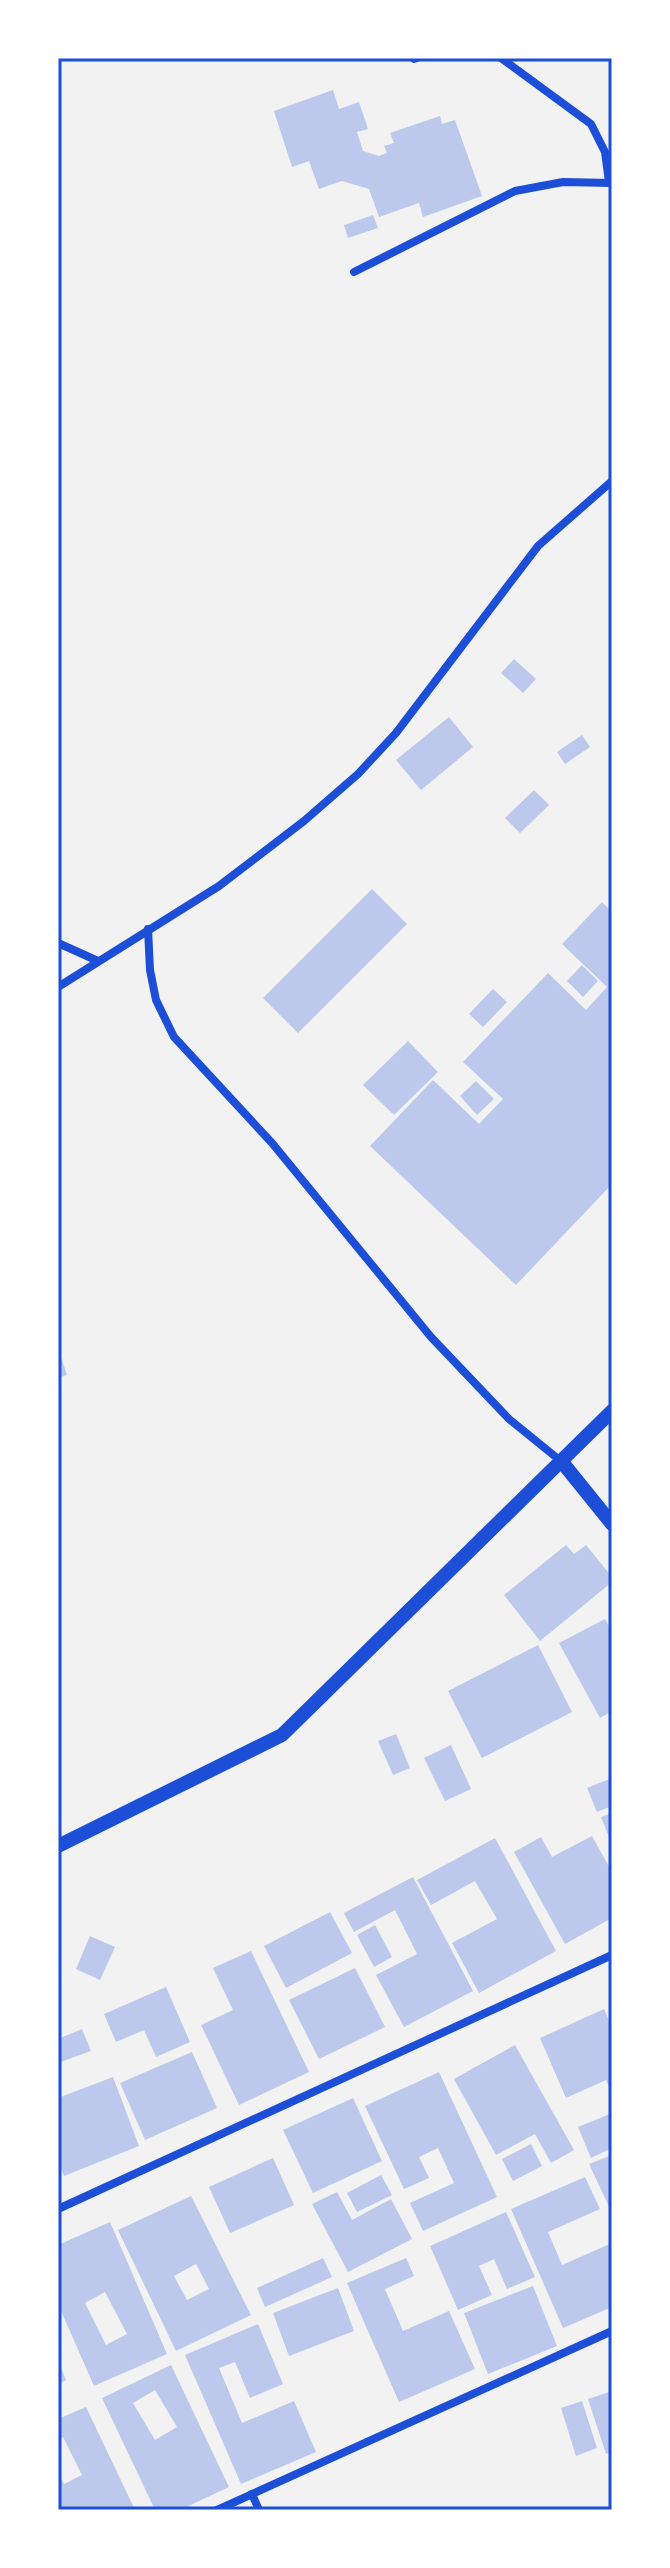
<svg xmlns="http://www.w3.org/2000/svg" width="670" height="2568" font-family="'Alegreya Sans',sans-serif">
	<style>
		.building { fill: #bdc9ec; fill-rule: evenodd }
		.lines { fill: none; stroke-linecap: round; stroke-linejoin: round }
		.minor { stroke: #1d4ed8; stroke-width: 8 }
		.tertiary { stroke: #1d4ed8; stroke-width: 14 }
		.neatline { fill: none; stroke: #1d4ed8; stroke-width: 3 }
	</style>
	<rect width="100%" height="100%" fill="#f2f2f2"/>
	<g class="building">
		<path d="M333 90 339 109 359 102 368 129 357 132 363 151 379 156 387 153 384 146 394 143 390 133 440 116 442 124 455 120 482 196 423 217 419 203 379 217 369 189 342 181 319 189 309 161 292 167 274 111Z"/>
		<path d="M373 215 378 228 348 238 344 225Z"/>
		<path d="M514 659 536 679 523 693 501 673Z"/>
		<path d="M449 717 473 747 421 790 396 760Z"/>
		<path d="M582 735 590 747 565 764 557 752Z"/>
		<path d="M534 790 549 805 520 833 505 818Z"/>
		<path d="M372 889 407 924 298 1033 263 998Z"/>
		<path d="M602 902 612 912V1184L516 1285 370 1146 433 1080 479 1124 503 1099 463 1062 548 973 586 1010 607 987 562 944Z"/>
		<path d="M582 965 598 981 583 997 567 981Z"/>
		<path d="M493 989 507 1002 483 1027 469 1014Z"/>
		<path d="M408 1041 438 1072 394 1115 363 1085Z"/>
		<path d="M476 1081 494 1099 477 1115 460 1096Z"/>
		<path d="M58 1348 67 1375 58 1378Z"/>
		<path d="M566 1545 574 1554 586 1545 612 1577V1582L540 1641 504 1595Z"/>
		<path d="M605 1619 612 1631V1711L600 1718 559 1643Z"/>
		<path d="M538 1645 572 1712 482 1758 448 1691Z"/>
		<path d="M396 1734 410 1768 393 1775 378 1741Z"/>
		<path d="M451 1745 471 1789 445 1801 424 1758Z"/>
		<path d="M612 1778V1806L597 1812 587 1788Z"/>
		<path d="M612 1813V1845L601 1817Z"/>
		<path d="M592 1836 612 1872V1918L565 1944 514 1852 541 1837 552 1857Z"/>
		<path d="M495 1838 556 1951 479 1993 452 1943 497 1919 475 1881 431 1905 417 1880Z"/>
		<path d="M413 1877 473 1991 404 2027 376 1975 417 1954 395 1910 354 1932 344 1913Z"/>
		<path d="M330 1912 352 1953 286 1988 264 1946Z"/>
		<path d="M375 1925 392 1957 374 1967 357 1935Z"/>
		<path d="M90 1936 115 1947 100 1980 76 1969Z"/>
		<path d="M251 1951 309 2072 239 2105 201 2025 233 2010 213 1968Z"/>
		<path d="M355 1968 385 2027 319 2059 289 2000Z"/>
		<path d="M166 1987 190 2042 156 2057 144 2030 116 2042 104 2014Z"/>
		<path d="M604 2009 612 2028V2094L606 2080 566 2098 540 2038Z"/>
		<path d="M82 2029 91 2051 58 2063V2039Z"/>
		<path d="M515 2045 574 2150 551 2163 535 2134 496 2155 454 2079Z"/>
		<path d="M192 2052 217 2108 145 2140 120 2083Z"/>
		<path d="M439 2072 497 2197 423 2231 410 2203 454 2183 438 2148 419 2157 429 2178 404 2189 365 2106Z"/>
		<path d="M113 2077 139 2146 64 2176 58 2161V2098Z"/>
		<path d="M353 2098 382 2161 313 2193 283 2130Z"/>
		<path d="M612 2113V2148L591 2158 578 2127Z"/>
		<path d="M531 2144 542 2166 513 2181 502 2159Z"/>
		<path d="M612 2155V2213L589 2164Z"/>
		<path d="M273 2158 294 2205 230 2233 209 2187Z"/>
		<path d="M381 2175 392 2195 357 2212 347 2193Z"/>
		<path d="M585 2177 600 2209 548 2232 562 2265 612 2243V2307L563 2328 511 2209Z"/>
		<path d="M337 2192 352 2220 391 2199 412 2239 348 2272 312 2204Z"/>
		<path d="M191 2196 251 2315 176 2351 118 2230ZM196 2264 209 2289 187 2300 174 2276Z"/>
		<path d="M506 2212 535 2277 507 2289 494 2259 479 2266 492 2295 458 2310 430 2246Z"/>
		<path d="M110 2222 167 2354 94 2386 58 2304V2245ZM105 2292 127 2334 106 2345 85 2303Z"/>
		<path d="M323 2258 332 2277 265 2307 257 2288Z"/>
		<path d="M406 2258 414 2276 385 2289 403 2331 449 2311 475 2369 399 2402 347 2283Z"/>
		<path d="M533 2286 557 2346 488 2374 464 2313Z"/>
		<path d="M338 2288 354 2331 289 2356 273 2313Z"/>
		<path d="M258 2324 283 2384 250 2398 235 2362 219 2368 242 2423 294 2401 316 2452 241 2484 185 2355Z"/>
		<path d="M58 2361 66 2380 58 2384Z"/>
		<path d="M171 2365 229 2487 180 2510H155L102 2398ZM155 2390 177 2427 155 2440 133 2403Z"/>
		<path d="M612 2391V2452L606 2454 588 2399Z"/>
		<path d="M582 2401 597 2448 576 2456 561 2408Z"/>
		<path d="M86 2407 135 2510H58V2473L64 2484 82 2475 63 2437 58 2439V2419Z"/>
	</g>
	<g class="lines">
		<g class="minor">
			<path d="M501 58 591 124 605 152 609 182"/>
			<path d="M414 59 417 58"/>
			<path d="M354 272 515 191 563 182 612 183"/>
			<path d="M148 929 150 970 156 1000 174 1037 272 1143 431 1337 509 1419 562 1462"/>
			<path d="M58 943 98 961"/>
			<path d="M58 987 219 886 304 821 358 774 396 733 538 546 612 481"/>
			<path d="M58 2209 612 1955"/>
			<path d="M252 2494 259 2510"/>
			<path d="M217 2510 612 2331"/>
		</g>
		<g class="tertiary">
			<path d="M562 1462 612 1524"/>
			<path d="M58 1846 282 1735 612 1411"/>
		</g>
	</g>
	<rect width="670" height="2568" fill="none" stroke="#ffffff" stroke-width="120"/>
	<rect x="60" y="60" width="550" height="2448" class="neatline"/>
</svg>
